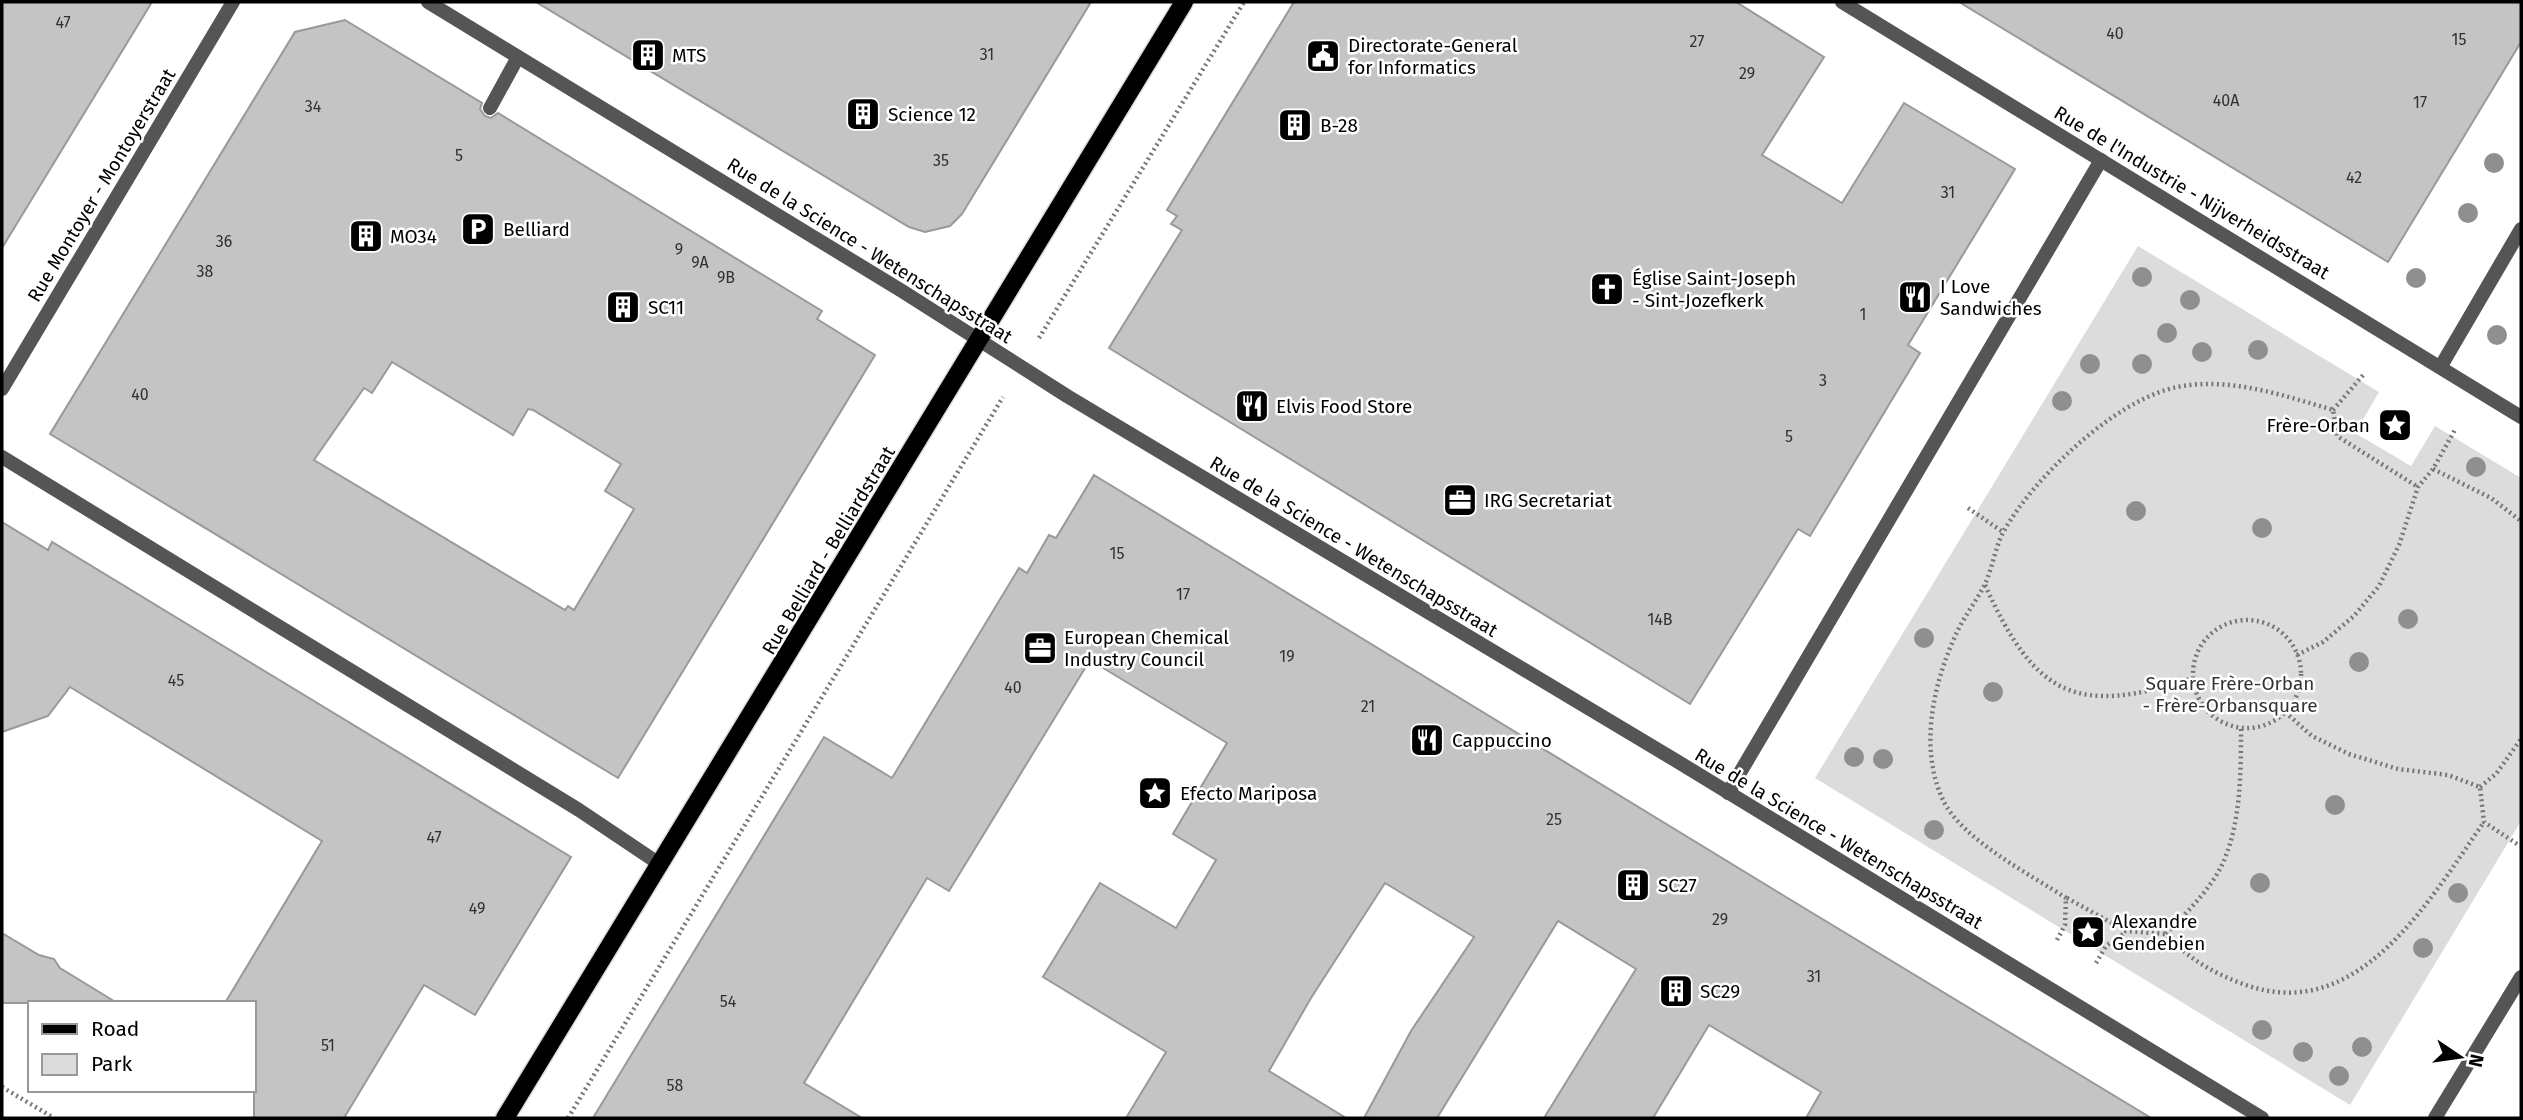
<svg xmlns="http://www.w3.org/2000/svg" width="2523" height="1120" font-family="'Fira Sans',sans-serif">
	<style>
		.green { fill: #dcdcdc }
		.building { fill: #c4c4c4; stroke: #999; stroke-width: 2; fill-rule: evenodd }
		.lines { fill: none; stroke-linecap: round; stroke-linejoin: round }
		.primary-casing { stroke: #dbdbdb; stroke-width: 21 }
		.path { stroke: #777; stroke-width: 4.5; stroke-dasharray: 2 3.5; stroke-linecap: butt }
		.lane { stroke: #555; stroke-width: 14 }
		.street { stroke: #555; stroke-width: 14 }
		.primary { stroke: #000; stroke-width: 18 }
		.tree { fill: #8f8f8f }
		.labels { text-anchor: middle; stroke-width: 5; stroke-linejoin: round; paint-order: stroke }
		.number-label { font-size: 16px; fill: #313131 }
		.poi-label { font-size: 19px; fill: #000; stroke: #fff; text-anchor: start }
		.street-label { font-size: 19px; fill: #000; stroke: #fff }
		.park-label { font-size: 19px; fill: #333; stroke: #fff }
	</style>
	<rect width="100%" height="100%" fill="#fff"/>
	<path class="green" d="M2138 246 2379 392 2355 433 2411 466 2435 426 2521 478V821L2350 1105 1815 778Z"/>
	<g class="building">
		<path d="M2 2H152L2 248Z"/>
		<path d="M536 2H1091L962 214 950 226 925 232 909 227Z"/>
		<path d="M1294 2H1736L1824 57 1762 155 1842 203 1904 103 2015 169 1908 345 1920 353 1810 536 1798 529 1690 704 1109 348 1182 230 1171 224 1177 216 1167 210Z"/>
		<path d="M1959 2H2521V42L2388 262Z"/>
		<path d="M345 20 482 103 480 109 485 116 491 118 498 113 822 311 817 319 875 355 618 778 50 434 295 32ZM392 362 513 435 528 409 533 410 621 464 605 491 634 509 574 610 568 606 565 610 314 460 364 388 372 393Z"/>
		<path d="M1094 475 1786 897 2151 1118H1806L1821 1092 1709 1025 1653 1118H1544L1636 969 1558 921 1437 1118H1364L1411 1031 1474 937 1385 883 1311 998 1269 1071 1346 1118H1126L1166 1052 1043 977 1100 883 1176 928 1216 860 1173 834 1227 743 1090 660 949 891 927 878 804 1083 862 1118H593L824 737 892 778 1019 568 1027 573 1049 535 1056 538Z"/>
		<path d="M2 522 48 550 52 542 571 857 475 1015 424 985 344 1118H254V1003H225L322 841 70 687 48 716 2 732Z"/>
		<path d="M2 933 39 955 54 959 60 968 117 1003H2Z"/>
	</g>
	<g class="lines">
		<g class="primary-casing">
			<path id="primary" d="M505 1118 1184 2"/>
		</g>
		<g class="path">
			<path d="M1039 338 1244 2"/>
			<path d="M2333 410 2364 374"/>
			<path d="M2433 469 2491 498 2521 521"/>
			<path d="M1968 508 2003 532"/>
			<path d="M1985 585C2035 696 2076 717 2193 678"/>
			<circle cx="2247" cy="674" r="54"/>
			<path d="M2297 655 2323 642 2354 616 2379 586 2399 545 2418 487 2433 469 2456 428"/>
			<path d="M2285 712 2312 736 2349 754 2398 769 2448 775 2480 787 2484 822 2520 846"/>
			<path d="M2480 787 2496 774 2521 739"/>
			<path d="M2067 898 2126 931 2166 934C2188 959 2215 974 2246 985 2359 1025 2430 899 2484 822"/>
			<path d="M2166 934C2185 914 2208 892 2221 867 2241 826 2241 773 2241 728"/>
			<path d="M2057 940 2065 925 2066 898C2030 874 1962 840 1943 800 1918 747 1934 680 1958 630 1966 614 1977 600 1985 584 1993 567 1995 546 2005 529 2034 479 2102 414 2157 393 2213 371 2279 394 2333 410L2337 436 2418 487"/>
			<path d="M2096 963 2106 946 2126 932"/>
			<path d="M2 1087 54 1118"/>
			<path d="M568 1118 1003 397"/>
		</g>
		<path class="lane" d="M490 108 518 57"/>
		<g class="street">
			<path d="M428 2 902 291 1067 396 1675 760 2262 1118"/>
			<path d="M1842 2 2521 417"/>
			<path d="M2441 366 2521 229"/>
			<path d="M2 389 233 2"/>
			<path d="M2 457 579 810 661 865"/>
			<path d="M1728 793 2101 160"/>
			<path d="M2435 1118 2521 977"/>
		</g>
		<use href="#primary" class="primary"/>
	</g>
	<g class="tree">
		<circle cx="2494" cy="163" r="10"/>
		<circle cx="2468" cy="213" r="10"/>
		<circle cx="2142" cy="277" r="10"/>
		<circle cx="2416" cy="278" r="10"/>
		<circle cx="2190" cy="300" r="10"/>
		<circle cx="2167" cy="333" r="10"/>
		<circle cx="2497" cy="335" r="10"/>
		<circle cx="2258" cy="350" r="10"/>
		<circle cx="2202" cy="352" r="10"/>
		<circle cx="2090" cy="364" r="10"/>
		<circle cx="2142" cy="364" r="10"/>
		<circle cx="2062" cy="401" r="10"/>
		<circle cx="2476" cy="467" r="10"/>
		<circle cx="2136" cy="511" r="10"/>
		<circle cx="2262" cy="528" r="10"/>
		<circle cx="2408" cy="619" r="10"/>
		<circle cx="1924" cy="638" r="10"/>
		<circle cx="2359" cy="662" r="10"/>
		<circle cx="1993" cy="692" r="10"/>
		<circle cx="1854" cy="757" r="10"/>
		<circle cx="1883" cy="759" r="10"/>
		<circle cx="2335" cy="805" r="10"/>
		<circle cx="1934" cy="830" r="10"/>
		<circle cx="2260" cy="883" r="10"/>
		<circle cx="2458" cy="893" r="10"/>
		<circle cx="2423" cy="948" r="10"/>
		<circle cx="2262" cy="1030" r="10"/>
		<circle cx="2362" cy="1047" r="10"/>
		<circle cx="2303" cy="1052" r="10"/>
		<circle cx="2339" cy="1076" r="10"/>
	</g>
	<defs>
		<g id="building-square" transform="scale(1.75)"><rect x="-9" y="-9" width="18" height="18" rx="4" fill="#000" stroke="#fff"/><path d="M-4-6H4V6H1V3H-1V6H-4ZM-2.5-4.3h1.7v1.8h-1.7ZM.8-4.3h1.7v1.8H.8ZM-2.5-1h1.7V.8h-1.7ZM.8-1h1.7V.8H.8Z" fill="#fff"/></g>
		<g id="civic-square" transform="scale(1.75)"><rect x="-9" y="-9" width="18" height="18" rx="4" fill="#000" stroke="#fff"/><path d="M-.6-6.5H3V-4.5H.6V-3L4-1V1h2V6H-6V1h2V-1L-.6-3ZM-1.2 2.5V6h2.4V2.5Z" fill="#fff"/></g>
		<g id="parking-square" transform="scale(1.75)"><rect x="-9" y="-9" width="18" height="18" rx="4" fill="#000" stroke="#fff"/><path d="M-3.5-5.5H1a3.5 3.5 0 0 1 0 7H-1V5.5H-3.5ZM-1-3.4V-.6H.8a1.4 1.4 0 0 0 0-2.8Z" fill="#fff"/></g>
		<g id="church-square" transform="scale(1.75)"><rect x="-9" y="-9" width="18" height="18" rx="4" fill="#000" stroke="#fff"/><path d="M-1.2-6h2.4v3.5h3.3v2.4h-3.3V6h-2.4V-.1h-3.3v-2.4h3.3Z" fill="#fff"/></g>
		<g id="restaurant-square" transform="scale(1.75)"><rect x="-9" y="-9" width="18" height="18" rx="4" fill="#000" stroke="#fff"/><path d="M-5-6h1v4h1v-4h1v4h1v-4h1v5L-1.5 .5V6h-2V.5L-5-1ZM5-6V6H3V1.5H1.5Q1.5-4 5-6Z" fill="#fff"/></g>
		<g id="sight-square" transform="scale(1.75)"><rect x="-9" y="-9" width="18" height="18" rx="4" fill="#000" stroke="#fff"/><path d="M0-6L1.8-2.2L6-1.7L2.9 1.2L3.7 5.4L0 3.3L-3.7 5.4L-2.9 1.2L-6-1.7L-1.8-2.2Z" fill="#fff"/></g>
		<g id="office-square" transform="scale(1.75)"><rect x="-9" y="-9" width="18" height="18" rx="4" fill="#000" stroke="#fff"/><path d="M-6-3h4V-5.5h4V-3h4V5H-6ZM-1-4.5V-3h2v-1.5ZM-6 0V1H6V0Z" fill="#fff"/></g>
	</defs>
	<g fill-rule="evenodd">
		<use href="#building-square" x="648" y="55"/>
		<use href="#civic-square" x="1323" y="56"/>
		<use href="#building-square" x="863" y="114"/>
		<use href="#building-square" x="1295" y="125"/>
		<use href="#parking-square" x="478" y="229"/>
		<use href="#building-square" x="366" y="236"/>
		<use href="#church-square" x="1607" y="289"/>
		<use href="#restaurant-square" x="1915" y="297"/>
		<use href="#building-square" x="623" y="307"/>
		<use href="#restaurant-square" x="1252" y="406"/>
		<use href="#sight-square" x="2395" y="425"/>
		<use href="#office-square" x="1460" y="500"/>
		<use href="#office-square" x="1040" y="648"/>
		<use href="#restaurant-square" x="1427" y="740"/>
		<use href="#sight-square" x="1155" y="793"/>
		<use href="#building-square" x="1633" y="885"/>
		<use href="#sight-square" x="2088" y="932"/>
		<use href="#building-square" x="1676" y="991"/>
	</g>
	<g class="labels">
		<g class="number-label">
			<text x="63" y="28">47</text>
			<text x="2115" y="39">40</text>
			<text x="2459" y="45">15</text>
			<text x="1697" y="47">27</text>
			<text x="987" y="60">31</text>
			<text x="1747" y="79">29</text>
			<text x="2226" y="106">40A</text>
			<text x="2420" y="108">17</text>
			<text x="313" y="112">34</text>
			<text x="459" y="161">5</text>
			<text x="941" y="166">35</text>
			<text x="2354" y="183">42</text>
			<text x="1948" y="198">31</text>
			<text x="224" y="247">36</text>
			<text x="679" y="255">9</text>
			<text x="700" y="268">9A</text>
			<text x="205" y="277">38</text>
			<text x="726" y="283">9B</text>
			<text x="1863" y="320">1</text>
			<text x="1823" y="386">3</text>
			<text x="140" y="400">40</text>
			<text x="1789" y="442">5</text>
			<text x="1117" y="559">15</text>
			<text x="1183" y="600">17</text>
			<text x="1660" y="625">14B</text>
			<text x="1287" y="662">19</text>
			<text x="176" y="686">45</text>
			<text x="1013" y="693">40</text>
			<text x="1368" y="712">21</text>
			<text x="1554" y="825">25</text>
			<text x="434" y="843">47</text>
			<text x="477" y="914">49</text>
			<text x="1720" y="925">29</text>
			<text x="1814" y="982">31</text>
			<text x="728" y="1007">54</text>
			<text x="328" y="1051">51</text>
			<text x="675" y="1091">58</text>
		</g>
		<g class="poi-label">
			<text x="1348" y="52">Directorate-General<tspan x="1348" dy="22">for Informatics</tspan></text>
			<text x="672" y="62">MTS</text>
			<text x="888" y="121">Science 12</text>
			<text x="1320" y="132">B-28</text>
			<text x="503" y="236">Belliard</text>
			<text x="390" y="243">MO34</text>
			<text x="1632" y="285">Église Saint-Joseph<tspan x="1632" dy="22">- Sint-Jozefkerk</tspan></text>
			<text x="1940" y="293">I Love<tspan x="1940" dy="22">Sandwiches</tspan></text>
			<text x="648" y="314">SC11</text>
			<text x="1276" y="413">Elvis Food Store</text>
			<text x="2370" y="432" text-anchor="end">Frère-Orban</text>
			<text x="1484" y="507">IRG Secretariat</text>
			<text x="1064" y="644">European Chemical<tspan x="1064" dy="22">Industry Council</tspan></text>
			<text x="1452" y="747">Cappuccino</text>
			<text x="1180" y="800">Efecto Mariposa</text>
			<text x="1658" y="892">SC27</text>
			<text x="2112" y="928">Alexandre<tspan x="2112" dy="22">Gendebien</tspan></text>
			<text x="1700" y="998">SC29</text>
		</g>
		<g class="street-label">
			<text transform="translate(101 185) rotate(-59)" y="7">Rue Montoyer - Montoyerstraat</text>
			<text transform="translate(2192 192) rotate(31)" y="7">Rue de l'Industrie - Nijverheidsstraat</text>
			<text transform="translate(870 250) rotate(32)" y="7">Rue de la Science - Wetenschapsstraat</text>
			<text transform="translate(1354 546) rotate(31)" y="7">Rue de la Science - Wetenschapsstraat</text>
			<text transform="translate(828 550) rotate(-59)" y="7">Rue Belliard - Belliardstraat</text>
			<text transform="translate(1839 838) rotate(31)" y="7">Rue de la Science - Wetenschapsstraat</text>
		</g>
		<g class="park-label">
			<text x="2230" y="690">Square Frère-Orban<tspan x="2230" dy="22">- Frère-Orbansquare</tspan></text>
		</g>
	</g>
	<rect width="2523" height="1120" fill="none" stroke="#000000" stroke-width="7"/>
	<rect x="28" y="1001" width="228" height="91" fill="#ffffff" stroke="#999999" stroke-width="2"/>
	<rect x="42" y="1024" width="35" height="10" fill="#000000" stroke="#999999" stroke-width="2"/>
	<text x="91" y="1036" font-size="21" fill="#000000">Road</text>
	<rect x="42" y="1054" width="35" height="21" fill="#dcdcdc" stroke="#999999" stroke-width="2"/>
	<text x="91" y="1071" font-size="21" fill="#000000">Park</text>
	<g transform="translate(2460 1057) rotate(103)" stroke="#ffffff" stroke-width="5" paint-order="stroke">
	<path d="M0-5L12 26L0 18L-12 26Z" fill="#000000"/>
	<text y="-10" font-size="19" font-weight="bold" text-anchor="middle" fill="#000000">N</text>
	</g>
</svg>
